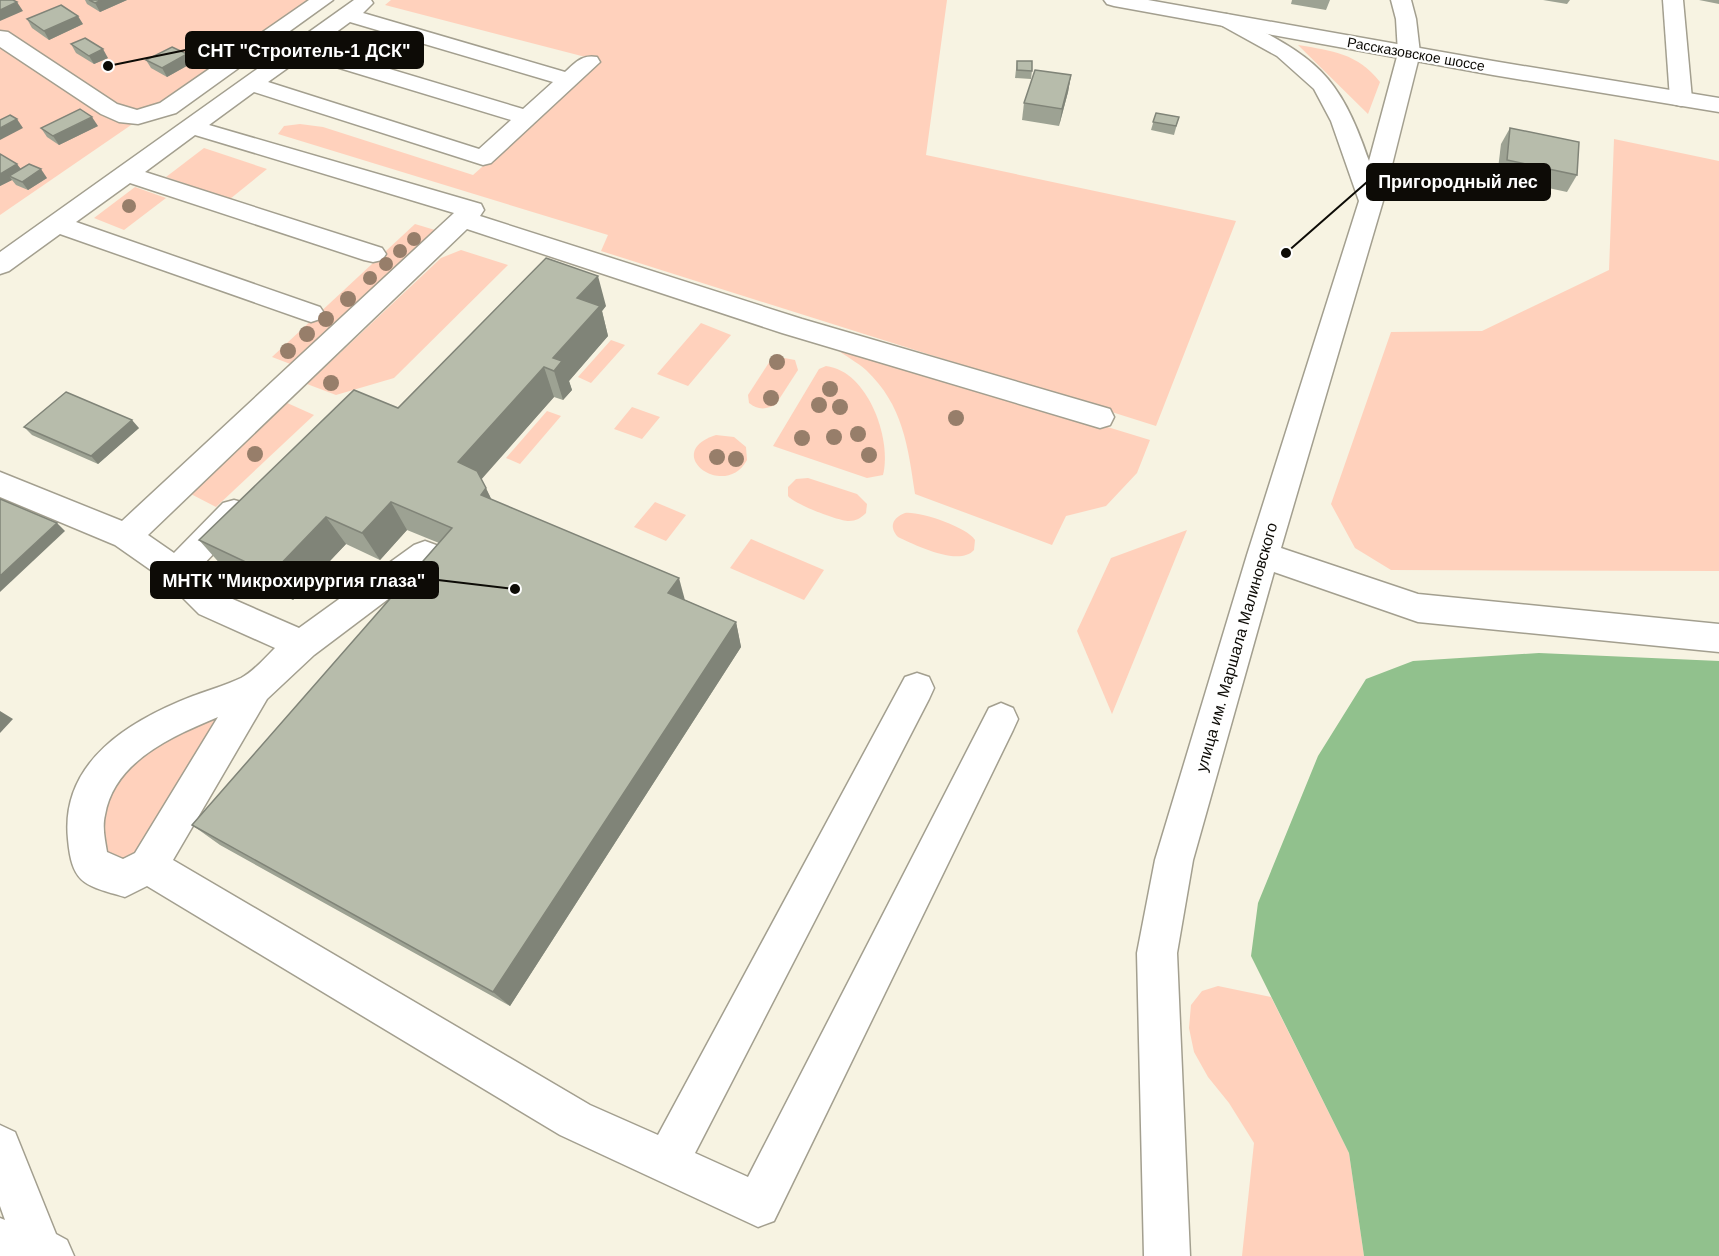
<svg xmlns="http://www.w3.org/2000/svg" width="1719" height="1256" font-family="Helvetica,sans-serif">
	<style>
		.green { fill: #ffd1bc }
		.water { fill: #91c18d }
		.lines { fill: none; stroke-linecap: round; stroke-linejoin: round }
		.minor-casing { stroke: #a39f8f; stroke-width: 3 }
		.major-casing { stroke: #a39f8f; stroke-width: 3 }
		.minor { fill: #fff; fill-rule: evenodd }
		.major { fill: #fff; fill-rule: evenodd }
		.tree { fill: #977e6a }
		.wall { fill: #9da293 }
		.shaded-wall { fill: #808478 }
		.building { fill: #b7bcab; stroke: #808478; stroke-width: 1.5 }
		.labels { text-anchor: middle; stroke-width: 4.5; stroke-linejoin: round; paint-order: stroke }
		.far-street-label { font-size: 14px; fill: #0d0b06; stroke: #fff }
		.street-label { font-size: 16px; fill: #0d0b06; stroke: #fff }
		.leader { fill: none; stroke: #0d0b06; stroke-width: 2 }
		.callout-dot { fill: #0d0b06; stroke: #fff; stroke-width: 2 }
		.callout { fill: #0d0b06; stroke: #0d0b06; stroke-width: 2 }
		.callout-label { font-size: 18px; text-anchor: middle; font-weight: bold; fill: #fff }
	</style>
	<rect width="100%" height="100%" fill="#f7f3e2"/>
	<g class="green">
		<path d="M0 0H313L0 215Z"/>
		<path d="M391 0H947L926 155 1236 221 1156 426 601 251 608 235 278 134 284 126 300 124 323 127 473 175 601 61 385 5Z"/>
		<path d="M1298 45C1333 51 1357 53 1380 82L1368 114Z"/>
		<path d="M1614 139 1719 161V571L1391 570 1355 548 1331 504 1391 332 1482 331 1609 270Z"/>
		<path d="M204 148 267 169 230 199 166 177Z"/>
		<path d="M135 187 166 198 124 230 94 218Z"/>
		<path d="M415 224 435 230 293 365 272 357Z"/>
		<path d="M461 250 508 265 394 378 336 395 307 384 441 258Z"/>
		<path d="M701 323 731 335 688 386 657 374Z"/>
		<path d="M611 340 625 345 591 383 578 377Z"/>
		<path d="M840 345 1150 440 1137 473 1106 506 1066 516 1052 545 915 494C908 446 903 405 866 370 857 362 845 356 835 348Z"/>
		<path d="M779 357 795 360 798 370 776 404C767 410 757 410 749 403L748 395 770 361Z"/>
		<path d="M826 366C868 371 892 439 883 475L867 478 773 446 819 369Z"/>
		<path d="M285 402 314 415 216 507 187 492Z"/>
		<path d="M632 407 660 417 642 439 614 429Z"/>
		<path d="M547 411 561 416 520 464 506 458Z"/>
		<path d="M716 435 734 437 746 447 747 460C725 501 660 453 716 435Z"/>
		<path d="M808 478 857 494 867 504 866 513C861 518 856 521 849 521 838 521 794 504 788 496V487L796 479Z"/>
		<path d="M655 502 686 515 666 541 634 527Z"/>
		<path d="M905 513C919 511 967 527 975 540L974 550C959 567 915 545 898 537 889 527 892 518 905 513Z"/>
		<path d="M1187 530 1112 714 1077 631 1111 558Z"/>
		<path d="M751 539 824 570 804 600 730 568Z"/>
		<path d="M230 708 130 869 107 858 101 821 104 802 134 756Z"/>
		<path d="M1218 986 1271 997 1349 1153 1364 1256H1242L1254 1143 1229 1103 1208 1077 1194 1052 1189 1028 1191 1005 1202 991Z"/>
	</g>
	<path class="water" d="M1539 653 1719 661V1256H1364L1349 1153 1251 956 1258 903 1318 756 1366 679 1413 661Z"/>
	<g class="lines">
		<g class="minor-casing">
			<g id="minor">
				<path d="M309 0H333L176 113 138 124 119 122 101 114 0 47V31L8 32 117 104 137 110 160 103Z"/>
				<path d="M354 0H371L373 3 363 13 565 72C575 63 582 54 597 57L600 62 491 163 483 165 254 92 209 125 481 204 484 210 480 216 802 319 1110 409 1114 417 1110 425 1100 428 782 333 467 229 148 535 174 553 223 503 234 500 245 503 249 512 245 521 197 571 221 594 299 628 414 545 425 541 436 545 441 554 436 563 314 655 267 699 173 860 590 1105 658 1135 905 677 917 673 929 677 934 688 929 699 695 1153 748 1177 989 708 1001 703 1013 708 1018 719 1013 730 774 1221 758 1227 560 1135 147 886 125 897C84 885 72 884 68 839 60 761 131 720 193 696 209 690 226 685 241 678 253 672 265 658 275 648L199 614 165 580 115 545 0 497V472L122 521 454 213 195 135 145 172 382 248 386 254 382 260 373 262 364 260 130 183 76 222 320 307 324 313 320 319 311 322 302 319 60 234 9 271 0 274V252ZM350 22 553 82 523 109 316 47ZM303 57 511 120 479 149 268 82ZM218 717 135 853 123 859 107 852C105 840 102 827 105 815 114 761 173 736 218 717Z"/>
				<path d="M1391 0H1411L1416 19 1420 53 1383 201 1281 548 1418 594 1719 624V652L1418 622 1274 572 1193 860 1177 953 1190 1256H1144L1137 953 1155 860 1247 555 1359 201 1331 121 1314 89 1277 56 1219 24 1216 20 1219 16 1226 14 1233 16C1315 57 1339 73 1369 161L1398 53 1396 19Z"/>
				<path d="M1663 0H1683L1692 99 1689 104 1681 106 1673 104 1670 99Z"/>
				<path d="M0 1125 15 1132 56 1234 67 1240 74 1256H0V1218L5 1220 0 1206Z"/>
			</g>
		</g>
		<g class="major-casing">
			<path id="major" d="M1104 0H1148L1493 61 1719 98V112L1493 75 1114 6 1107 4Z"/>
		</g>
		<use href="#minor" class="minor"/>
		<use href="#major" class="major"/>
	</g>
	<g class="tree">
		<circle cx="129" cy="206" r="7"/>
		<circle cx="414" cy="239" r="7"/>
		<circle cx="400" cy="251" r="7"/>
		<circle cx="386" cy="264" r="7"/>
		<circle cx="370" cy="278" r="7"/>
		<circle cx="348" cy="299" r="8"/>
		<circle cx="326" cy="319" r="8"/>
		<circle cx="307" cy="334" r="8"/>
		<circle cx="288" cy="351" r="8"/>
		<circle cx="777" cy="362" r="8"/>
		<circle cx="331" cy="383" r="8"/>
		<circle cx="830" cy="389" r="8"/>
		<circle cx="771" cy="398" r="8"/>
		<circle cx="819" cy="405" r="8"/>
		<circle cx="840" cy="407" r="8"/>
		<circle cx="956" cy="418" r="8"/>
		<circle cx="858" cy="434" r="8"/>
		<circle cx="834" cy="437" r="8"/>
		<circle cx="802" cy="438" r="8"/>
		<circle cx="255" cy="454" r="8"/>
		<circle cx="869" cy="455" r="8"/>
		<circle cx="717" cy="457" r="8"/>
		<circle cx="736" cy="459" r="8"/>
	</g>
	<g class="wall">
		<path d="M85 0H127L100 12 87 4Z"/>
		<path d="M1292 0H1330L1326 10 1291 4Z"/>
		<path d="M1543 0H1570L1567 4Z"/>
		<path d="M1699 0H1719V4Z"/>
		<path d="M27 19 83 24 49 40 32 28Z"/>
		<path d="M71 44 108 58 94 64 76 53Z"/>
		<path d="M146 60 192 63 167 77 151 68Z"/>
		<path d="M1017 61 1032 71 1031 79 1015 78Z"/>
		<path d="M1071 75 1068 92 1059 126 1022 120 1024 103Z"/>
		<path d="M1156 113 1179 117 1174 135 1151 130Z"/>
		<path d="M98 126 59 145 47 137 41 128Z"/>
		<path d="M1510 128 1577 175 1567 192 1497 177 1501 144Z"/>
		<path d="M0 154 21 169 47 178 28 190 16 185 12 180 0 186Z"/>
		<path d="M606 306 602 311 608 336 569 381 572 390 563 400 554 397 481 479 491 499 685 600 736 622 741 647 510 1006 220 845 192 825 439 543 407 530 380 560 346 544 293 600 223 567 199 540 398 408Z"/>
		<path d="M24 427 139 428 98 464 32 435Z"/>
	</g>
	<g class="shaded-wall">
		<path d="M102 0H127L100 12 95 3Z"/>
		<path d="M17 2 23 11 0 21V10Z"/>
		<path d="M78 16 83 24 49 40 44 31Z"/>
		<path d="M103 49 108 58 94 64 89 56Z"/>
		<path d="M187 54 192 63 167 77 162 68Z"/>
		<path d="M1071 75 1068 92 1059 126 1062 109Z"/>
		<path d="M92 117 98 126 59 145 53 136Z"/>
		<path d="M17 119 23 128 0 140V128Z"/>
		<path d="M17 164 24 173 9 176 12 180 0 186V174Z"/>
		<path d="M41 169 47 178 28 190 22 182Z"/>
		<path d="M598 276 606 306 602 311 608 336 569 381 572 390 563 400 554 371 553 358 577 298Z"/>
		<path d="M544 367 554 397 472 490 458 462Z"/>
		<path d="M132 420 139 428 98 464 91 456Z"/>
		<path d="M486 488 499 515 481 495Z"/>
		<path d="M391 502 407 530 380 560 362 533Z"/>
		<path d="M326 517 346 544 293 600 271 574Z"/>
		<path d="M57 523 65 531 0 592V576Z"/>
		<path d="M679 578 686 604 668 593Z"/>
		<path d="M736 622 741 647 510 1006 493 992Z"/>
		<path d="M0 711 13 719 0 733Z"/>
	</g>
	<g class="building">
		<path d="M0 0H13L17 2 0 10Z"/>
		<path d="M89 0H102L95 3Z"/>
		<path d="M61 5 78 16 44 31 27 19Z"/>
		<path d="M85 38 103 49 89 56 71 44Z"/>
		<path d="M172 47 187 54 162 68 146 60Z"/>
		<path d="M1017 61H1032V71L1017 70Z"/>
		<path d="M1035 70 1071 75 1062 109 1024 103Z"/>
		<path d="M80 109 92 117 53 136 41 128Z"/>
		<path d="M1156 113 1179 117 1176 126 1153 122Z"/>
		<path d="M10 115 17 119 0 128V120Z"/>
		<path d="M1510 128 1579 142 1577 175 1507 160Z"/>
		<path d="M0 154 17 164 0 174Z"/>
		<path d="M29 164 41 169 22 182 9 176Z"/>
		<path d="M546 258 598 276 577 298 600 306 553 358 562 361 554 371 544 367 458 462 477 471 486 488 481 495 679 578 668 593 736 622 493 992 192 825 452 528 391 502 362 533 326 517 271 574 199 540 354 390 398 408Z"/>
		<path d="M66 392 132 420 91 456 24 427Z"/>
		<path d="M0 499 57 523 0 576Z"/>
	</g>
	<g class="labels">
		<g class="far-street-label">
			<text transform="translate(1416 54) rotate(10)" y="5">Рассказовское шоссе</text>
		</g>
		<g class="street-label">
			<text transform="translate(1236 647) rotate(-74)" y="6">улица им. Маршала Малиновского</text>
		</g>
	</g>
	<path class="leader" d="M108 66L186 50M1286 253L1367 182M515 589L438 580"/>
	<g class="callout-dot">
		<circle cx="108" cy="66" r="6"/>
		<circle cx="1286" cy="253" r="6"/>
		<circle cx="515" cy="589" r="6"/>
	</g>
	<g class="callout">
		<rect x="186" y="32" width="237" height="36" rx="6"/>
		<rect x="1367" y="164" width="183" height="36" rx="6"/>
		<rect x="151" y="562" width="287" height="36" rx="6"/>
	</g>
	<g class="callout-label">
		<text x="304" y="57">СНТ "Строитель-1 ДСК"</text>
		<text x="1458" y="188">Пригородный лес</text>
		<text x="294" y="587">МНТК "Микрохирургия глаза"</text>
	</g>
</svg>
